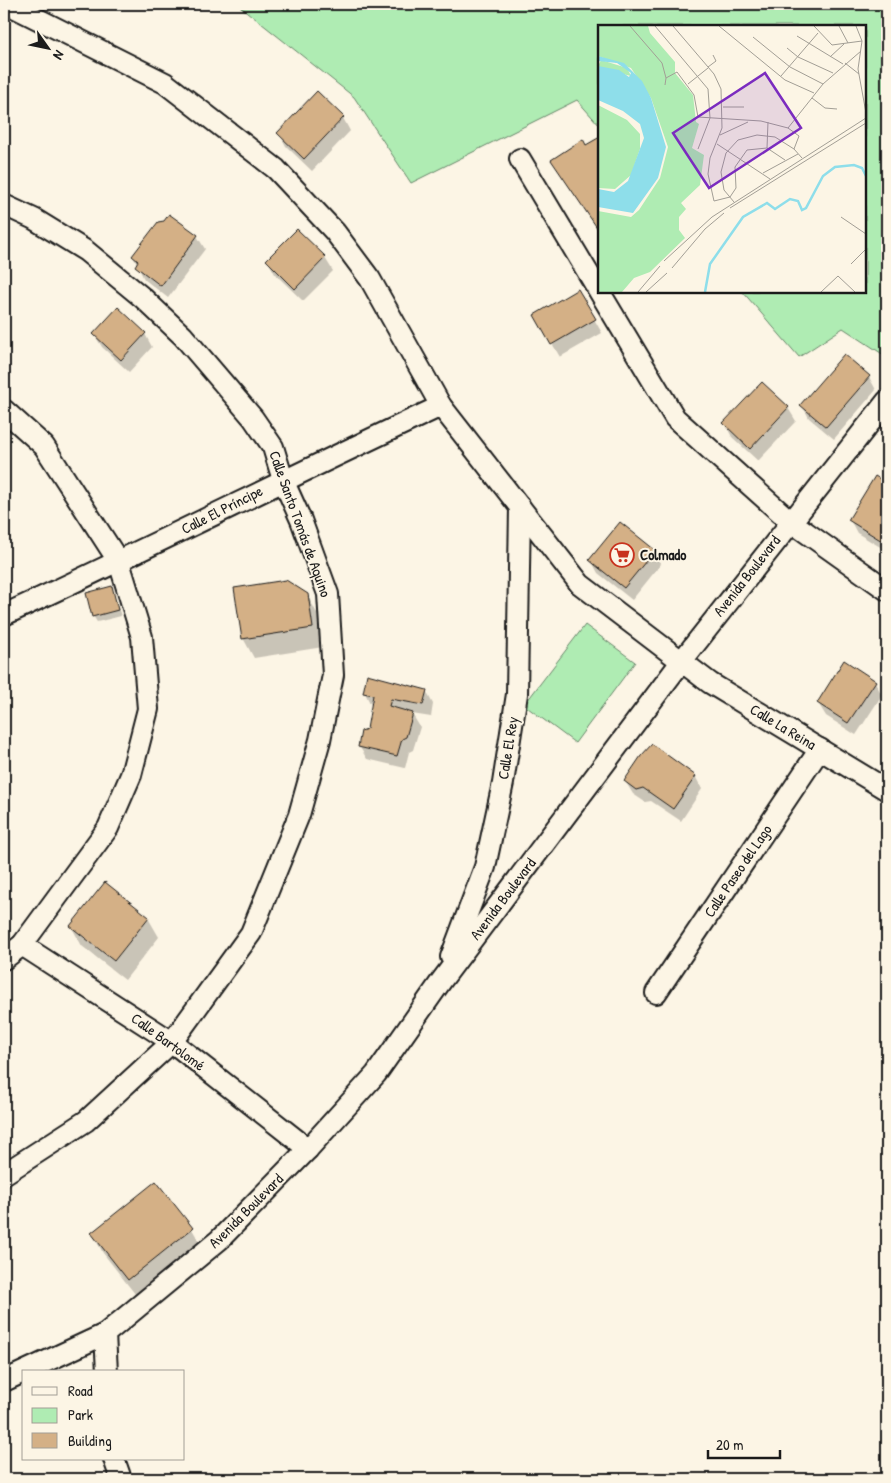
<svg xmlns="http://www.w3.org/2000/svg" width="891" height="1483" font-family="'Patrick Hand',sans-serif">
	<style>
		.green { fill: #afecb3; stroke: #668468 }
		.shadow { fill: #0003 }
		.building { fill: #d4b086; stroke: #1c1c1c }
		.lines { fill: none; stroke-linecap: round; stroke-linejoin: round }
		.minor-casing { stroke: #1c1c1c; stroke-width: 24 }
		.minor { stroke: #fcf5e5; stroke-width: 20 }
		.labels { text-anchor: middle; stroke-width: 4; stroke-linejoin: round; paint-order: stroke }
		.street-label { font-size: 15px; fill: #1c1c1c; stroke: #fcf5e5 }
		.poi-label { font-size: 15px; font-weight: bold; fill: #1c1c1c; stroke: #fcf5e5; text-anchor: start }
		.inset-river { fill: none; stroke: #8edeea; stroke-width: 2.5 }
		.inset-road { fill: none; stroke: #a29e95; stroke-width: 1 }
		.view { fill: #7b2cbf; fill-opacity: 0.15; stroke: #7b2cbf; stroke-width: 2.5 }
		.inset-edge { fill: none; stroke: #1c1c1c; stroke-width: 2.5 }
	</style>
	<rect width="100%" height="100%" fill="#fcf5e5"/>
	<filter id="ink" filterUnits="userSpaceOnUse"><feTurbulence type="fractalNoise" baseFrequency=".02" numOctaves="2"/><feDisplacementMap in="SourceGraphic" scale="10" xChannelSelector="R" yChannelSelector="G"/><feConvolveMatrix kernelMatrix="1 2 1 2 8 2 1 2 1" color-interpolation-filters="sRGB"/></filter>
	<g filter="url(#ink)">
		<g class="green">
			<path d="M237 4H887V357L843 328 799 357 742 291H865V26H600V126L577 100 411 183 354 97Z"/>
			<path d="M585 625 635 662 575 743 524 705Z"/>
		</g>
		<g class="shadow">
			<path d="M343 118 350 131 312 171 286 146 279 133Z"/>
			<path d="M197 236 205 249 168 298 144 279 133 256Z"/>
			<path d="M325 258 333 271 303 301 275 274 268 261Z"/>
			<path d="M578 291 602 333 560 357 536 316Z"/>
			<path d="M94 334H145L152 347 129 372 102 347Z"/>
			<path d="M869 377 876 390 834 439 809 418 802 405Z"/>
			<path d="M762 384 788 408 796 421 758 461 732 437 725 424Z"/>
			<path d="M875 478 887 485V551L857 533 850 520Z"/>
			<path d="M654 551 661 564 632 600 598 573 591 560Z"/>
			<path d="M111 588 121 616 97 622 93 616Z"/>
			<path d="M307 595 318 615 323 647 254 658 243 638Z"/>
			<path d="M875 682 882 695 856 735 826 716 818 703Z"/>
			<path d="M426 691 433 704 431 717 412 714 420 727 413 750 409 752 405 768 367 759 359 746 368 730 372 707 365 693Z"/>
			<path d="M695 776 702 789 681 821 651 801 645 802 633 794 625 781Z"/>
			<path d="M148 918 159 937 125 980 82 946 71 926Z"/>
			<path d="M156 1183 192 1229 203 1248 139 1299 103 1253 92 1233Z"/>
		</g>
		<g class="building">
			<path d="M317 91 344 117 304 159 277 133Z"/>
			<path d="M600 137V232L551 160 583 139 586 145Z"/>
			<path d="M169 214 198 235 161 286 135 266 138 261 132 256 158 222 164 221Z"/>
			<path d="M297 229 326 257 295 289 266 260Z"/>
			<path d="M578 289 596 319 551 345 534 315Z"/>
			<path d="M118 307 146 333 121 360 93 334Z"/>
			<path d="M844 354 870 376 826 427 800 405Z"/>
			<path d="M762 382 789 407 750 449 723 423Z"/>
			<path d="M875 476 887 483V544L848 520Z"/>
			<path d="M620 522 655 550 624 588 589 560Z"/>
			<path d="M286 580 308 594 313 628 242 639 234 588Z"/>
			<path d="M112 586 118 610 92 617 86 593Z"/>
			<path d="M844 660 876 681 848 723 817 703Z"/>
			<path d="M367 674 427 690 423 705 391 699 389 706 413 713 406 737 402 739 397 756 358 747 361 731 367 729 373 695 363 693Z"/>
			<path d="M652 744 696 776 673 809 643 788 636 790 624 781 641 756Z"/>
			<path d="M105 882 149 917 114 961 70 926Z"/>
			<path d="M156 1181 193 1228 128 1280 91 1233Z"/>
		</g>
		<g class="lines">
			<g class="minor-casing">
				<g id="minor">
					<path d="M8 4 165 83 276 169 335 232 370 279 441 406 580 584 710 683 887 790"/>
					<path d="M520 159 675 418 790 521 887 590"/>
					<path d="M4 205 34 219 86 251 143 298 183 336 253 418 273 447 283 480 301 520 328 594 333 675 320 740 299 815 251 933 172 1042 86 1121 4 1174"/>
					<path d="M4 410 44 446 119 562 142 637 148 709 131 775 108 828 22 945 4 959"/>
					<path d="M4 615C151 547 295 474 441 406"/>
					<path d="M22 945 172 1042 308 1149"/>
					<path d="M451 957 485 867 503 783 517 694 520 507"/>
					<path d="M656 993 820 749"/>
					<path d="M107 1372 105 1334 219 1240 308 1149 376 1074 442 980 681 662 887 401"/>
					<path d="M4 1381 105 1334"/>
					<path d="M114 1459 121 1479"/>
				</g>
			</g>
			<use href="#minor" class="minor"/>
		</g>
	</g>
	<defs>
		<g id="supermarket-ring" transform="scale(1.25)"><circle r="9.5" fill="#fcf5e5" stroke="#c8321e" stroke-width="1.5"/><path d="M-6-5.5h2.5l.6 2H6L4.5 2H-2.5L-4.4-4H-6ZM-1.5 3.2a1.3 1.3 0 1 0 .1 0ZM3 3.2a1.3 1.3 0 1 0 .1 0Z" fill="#c8321e"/></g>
	</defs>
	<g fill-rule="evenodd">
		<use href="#supermarket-ring" x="622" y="555"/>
	</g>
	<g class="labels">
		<g class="street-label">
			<text transform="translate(222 510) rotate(-27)" y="5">Calle El Príncipe</text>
			<text transform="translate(300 524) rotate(70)" y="5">Calle Santo Tomás de Aquino</text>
			<text transform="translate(747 576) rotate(-52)" y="5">Avenida Boulevard</text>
			<text transform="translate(783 727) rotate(31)" y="5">Calle La Reina</text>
			<text transform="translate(508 748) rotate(-81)" y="5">Calle El Rey</text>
			<text transform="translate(738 871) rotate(-56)" y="5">Calle Paseo del Lago</text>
			<text transform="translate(503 899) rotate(-53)" y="5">Avenida Boulevard</text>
			<text transform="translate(168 1042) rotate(36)" y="5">Calle Bartolomé</text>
			<text transform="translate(246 1211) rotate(-45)" y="5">Avenida Boulevard</text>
		</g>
		<g class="poi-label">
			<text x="640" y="560">Colmado</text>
		</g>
	</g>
	<g transform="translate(598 25)">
		<rect width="268" height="268" fill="#fcf5e5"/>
		<path d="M0 1H50L52 8 77 37V48L95 70 98 97 101 99 94 123 106 130 102 160 83 178 88 184 81 192V205L87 213 52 247 36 253 24 267H0V186L33 192 41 185 62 153 70 122 53 73 33 43 0 31ZM3 35 29 43 33 51 4 44 0 41ZM0 80 29 95 42 109V124L33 150 17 164 0 163Z" fill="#afecb3"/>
		<path d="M0 31 26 38 44 56 53 73 68 122 60 153 35 188 0 182V164L16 167 30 156 46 113 42 99 25 86 0 75V41L21 45 31 52 33 48 19 38 0 36Z" fill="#8edeea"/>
		<path class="inset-river" d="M107 267 112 239 145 192 169 178 177 184 192 174 200 176 204 185 208 183 225 151 237 142 256 140 264 143 268 151"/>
		<path class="inset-road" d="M32 1 64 38 68 53M57 1 110 64 112 93 100 124M75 1 116 49 123 64 124 103 112 133 110 149 116 176 132 172 138 163 137 142 149 125 169 123 187 135M121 1 187 55 216 68M216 1 234 20 264 16M241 1 250 18M258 1 264 16 260 44 268 88M199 11 245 39M155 12 192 42 225 59M189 23 200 32 235 48M232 32 246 19M247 38 261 49M110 42 118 36 115 30M183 51 220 8M90 59 110 43M67 60 68 53 79 47 96 70 100 92 163 96 190 103 225 59 263 26M214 73 227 83 239 84M125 82H146M190 103 201 111 196 124M122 110 150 97M119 119 172 154M169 123 170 97M165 148 200 129M136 177 126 165 123 147 128 128 140 115 159 110 177 112 196 124 204 133M132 183 268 98M243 192 268 209M66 236 114 192 268 93M253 239 268 224M74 243 107 204 126 188M40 267 62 241M48 267 69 248M223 267 240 251 257 267"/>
		<path class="view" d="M167 48 203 103 111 163 75 108Z"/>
		<rect width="268" height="268" class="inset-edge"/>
	</g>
	<rect width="891" height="1483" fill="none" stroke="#fcf5e5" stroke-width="20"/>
	<rect x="10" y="10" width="871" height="1463" fill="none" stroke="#1c1c1c" stroke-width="2" filter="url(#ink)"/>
	<rect x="22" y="1370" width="162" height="90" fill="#fcf5e5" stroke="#a29e95"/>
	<rect x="32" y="1387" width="25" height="8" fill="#fcf5e5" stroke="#a29e95"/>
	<text x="68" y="1396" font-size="15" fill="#1c1c1c">Road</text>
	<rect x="32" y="1408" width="25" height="15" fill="#afecb3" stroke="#a29e95"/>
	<text x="68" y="1420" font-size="15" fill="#1c1c1c">Park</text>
	<rect x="32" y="1433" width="25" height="15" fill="#d4b086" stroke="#a29e95"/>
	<text x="68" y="1446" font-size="15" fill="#1c1c1c">Building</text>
	<g transform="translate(48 48) rotate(123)" stroke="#fcf5e5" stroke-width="4" paint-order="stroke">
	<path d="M0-4L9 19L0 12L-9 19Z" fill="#1c1c1c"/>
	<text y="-8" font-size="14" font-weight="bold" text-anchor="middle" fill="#1c1c1c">N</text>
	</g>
	<path d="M708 1450v8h72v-8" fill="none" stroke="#1c1c1c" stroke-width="2.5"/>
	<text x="716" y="1450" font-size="15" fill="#1c1c1c" stroke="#fcf5e5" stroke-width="4" paint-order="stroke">20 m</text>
</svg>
